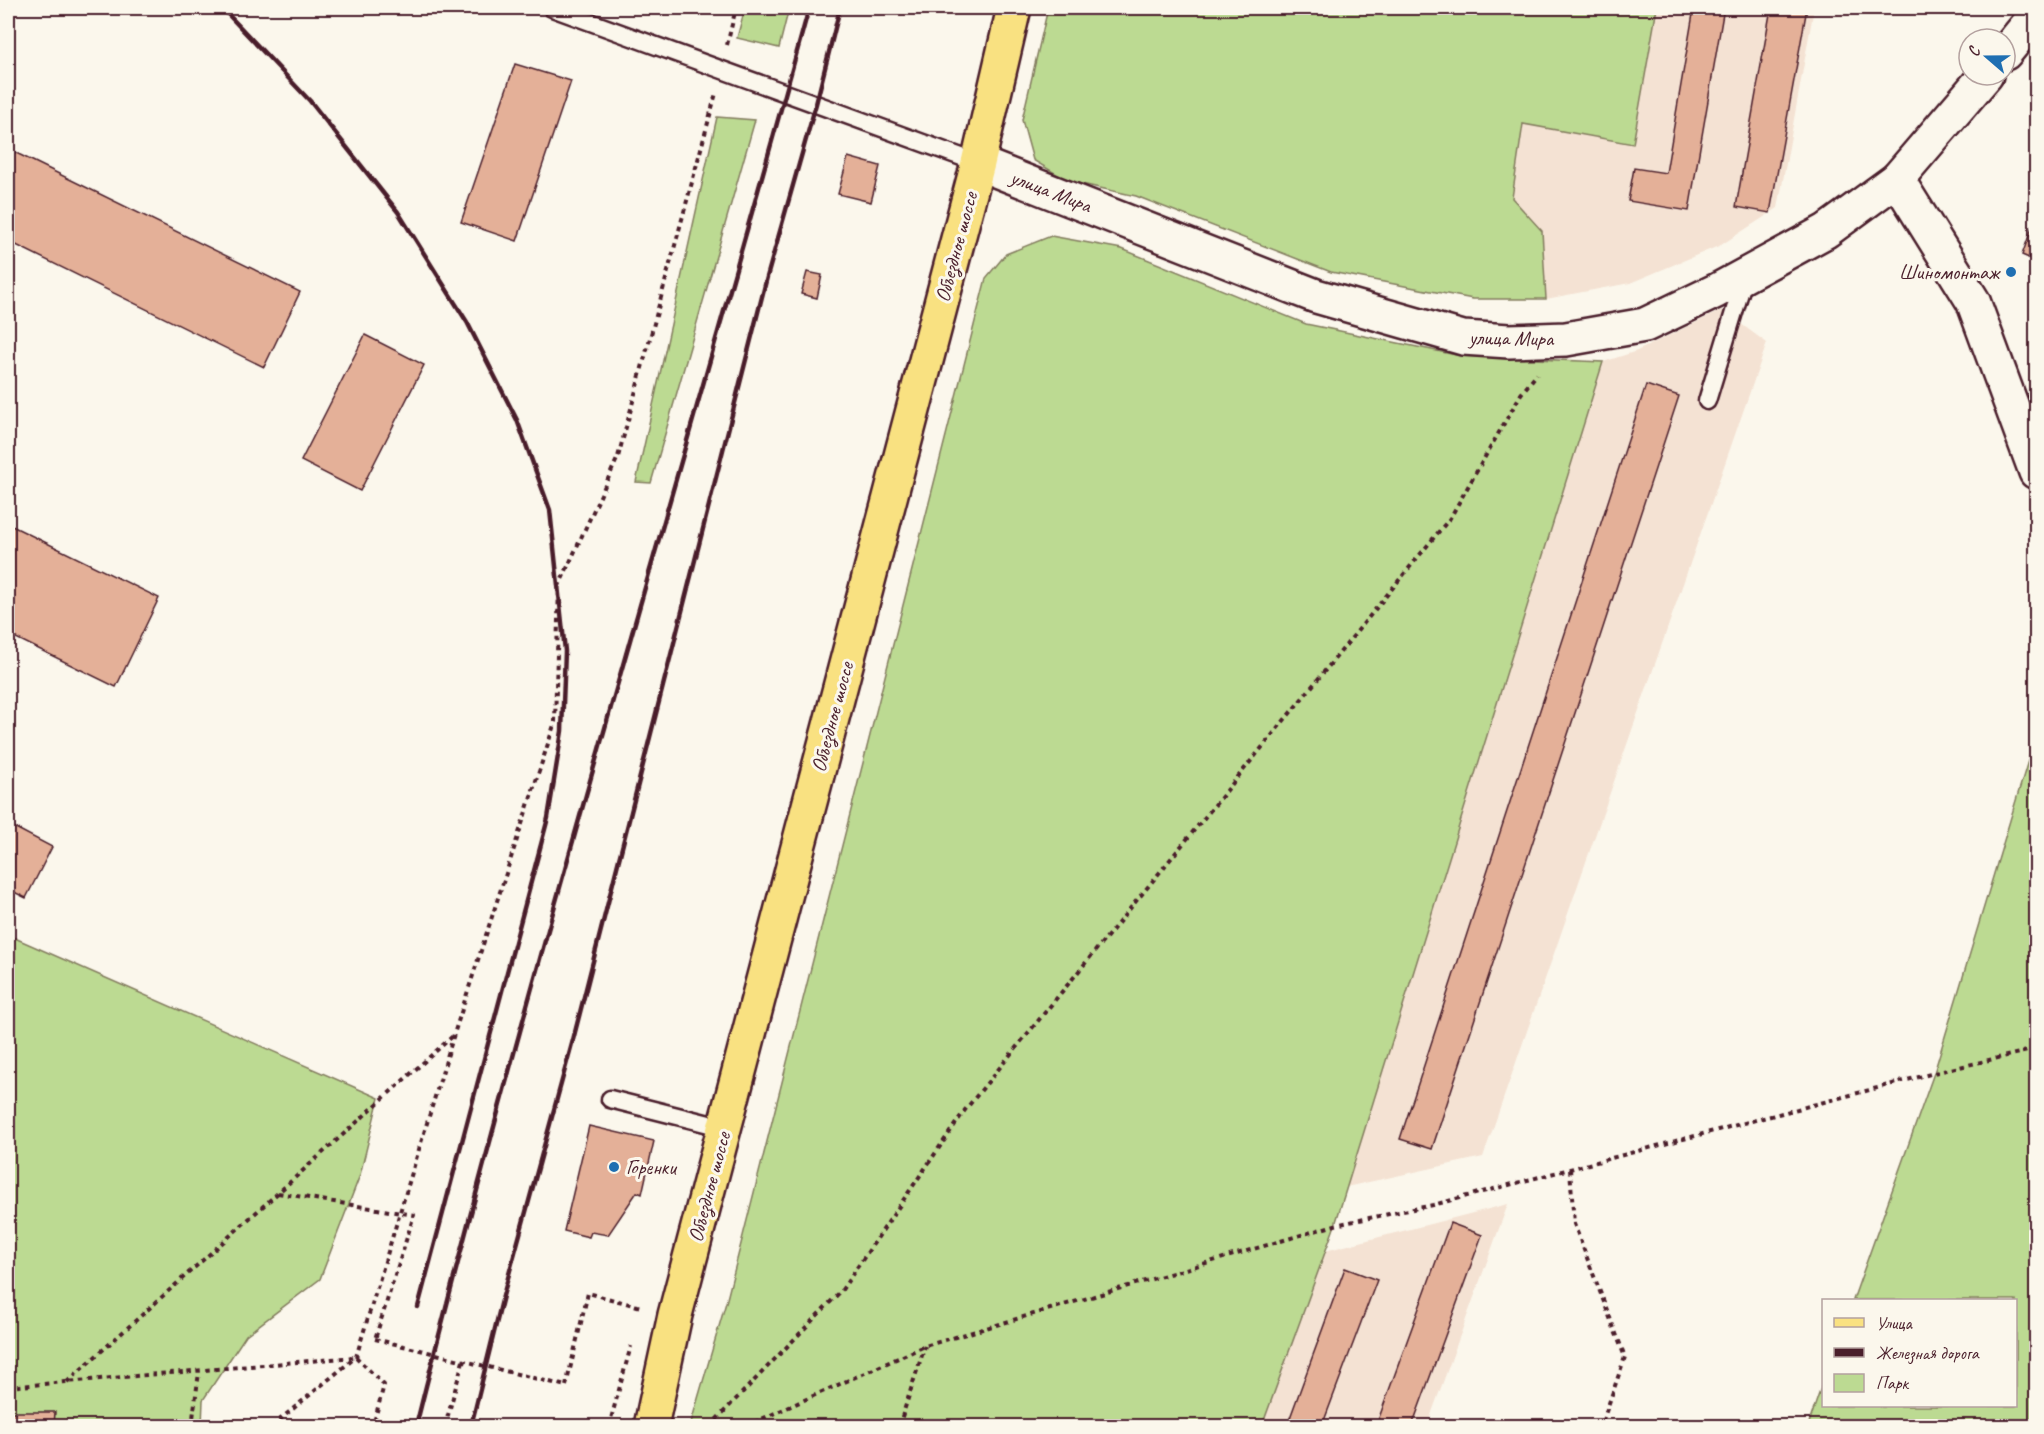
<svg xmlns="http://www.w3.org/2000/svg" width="2044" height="1434" font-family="Caveat,sans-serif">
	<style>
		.built { fill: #f4e2d3 }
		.green { fill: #bcda92; stroke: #837c5e; stroke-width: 1.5 }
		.building { fill: #e4b098; stroke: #4a1f2b; stroke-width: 1.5 }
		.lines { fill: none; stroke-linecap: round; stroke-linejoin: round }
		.service-casing { stroke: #4a1f2b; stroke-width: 21 }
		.minor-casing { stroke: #4a1f2b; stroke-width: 38 }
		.primary-casing { stroke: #4a1f2b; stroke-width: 38 }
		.path { stroke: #4a1f2b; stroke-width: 4; stroke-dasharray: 4.5 4.5; stroke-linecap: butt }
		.service { stroke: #fbf7ec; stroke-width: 16 }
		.minor { stroke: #fbf7ec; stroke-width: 33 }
		.primary { stroke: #f9e181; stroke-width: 33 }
		.rail { stroke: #4a1f2b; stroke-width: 4.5 }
		.path-bridge { stroke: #4a1f2b; stroke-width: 4; stroke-dasharray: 4.5 4.5; stroke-linecap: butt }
		.poi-dot { fill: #1f6fb2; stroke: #fbf7ec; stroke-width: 2 }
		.labels { text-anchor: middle; stroke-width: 6; stroke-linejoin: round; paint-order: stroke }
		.street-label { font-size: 21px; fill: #4a1f2b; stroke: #fbf7ec }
		.poi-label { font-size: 21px; fill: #4a1f2b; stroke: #fbf7ec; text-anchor: end }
	</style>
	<rect width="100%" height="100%" fill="#fbf7ec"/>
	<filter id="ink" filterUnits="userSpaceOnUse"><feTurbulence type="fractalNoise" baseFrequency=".0167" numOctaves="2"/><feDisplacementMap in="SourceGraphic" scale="12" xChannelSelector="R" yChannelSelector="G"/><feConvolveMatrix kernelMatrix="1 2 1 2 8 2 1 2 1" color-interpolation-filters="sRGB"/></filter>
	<g filter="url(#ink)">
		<g class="built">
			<path d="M1657 8H1814L1778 208 1721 245 1630 283 1546 299 1542 231 1512 198 1523 124 1633 144Z"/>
			<path d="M1722 310 1767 343 1483 1157 1346 1187 1603 362 1637 351Z"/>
			<path d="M1508 1204 1427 1426H1262L1325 1251Z"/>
		</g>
		<g class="green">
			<path d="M745 8H789L779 48 737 38Z"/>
			<path d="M1048 8H1657L1633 144 1523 124 1512 198 1542 231 1546 299H1473L1331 272 1136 196 1068 181 1033 160 1022 120Z"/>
			<path d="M717 117 755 120 651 483 636 482Z"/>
			<path d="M1051 236 1122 249 1306 324 1461 356 1603 362 1335 1225 1262 1426H690L727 1299 986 278 1006 254Z"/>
			<path d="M2036 734V1426H1808L1823 1382 1824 1406H2016V1300H1853L1934 1073Z"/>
			<path d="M8 935 379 1098 360 1175 320 1279 246 1335 203 1400 202 1426H8Z"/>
		</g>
		<g class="building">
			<path d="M1694 8H1724L1689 211 1628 201 1634 168 1666 173Z"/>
			<path d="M1771 8H1807L1770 213 1736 207Z"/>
			<path d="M515 64 571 81 517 241 461 222Z"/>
			<path d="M8 149 300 292 264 367 8 241Z"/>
			<path d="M848 157 880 166 871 202 838 194Z"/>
			<path d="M2036 216V261L2022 255Z"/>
			<path d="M807 272 822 275 817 298 801 294Z"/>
			<path d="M365 335 424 365 360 491 301 461Z"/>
			<path d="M1646 385 1679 396 1432 1149 1400 1139Z"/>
			<path d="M8 524 159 598 116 687 8 634Z"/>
			<path d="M8 824 52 847 26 898 8 889Z"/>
			<path d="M589 1126 654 1141 642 1194 637 1192 608 1235 591 1232 589 1237 564 1231Z"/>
			<path d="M1450 1223 1482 1235 1412 1426H1376Z"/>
			<path d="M1345 1268 1377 1280 1322 1426H1287Z"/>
			<path d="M9 1412H55L54 1426H9Z"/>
		</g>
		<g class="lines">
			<g class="service-casing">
				<g id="service">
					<path d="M552 8 978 163"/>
					<path d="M1707 401 1745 276"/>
					<path d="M610 1099 725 1128"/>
				</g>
			</g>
			<g class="minor-casing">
				<g id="minor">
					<path d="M2005 53 2036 15"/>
					<path d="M978 163 1316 296 1463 338 1509 341 1566 339 1645 325 1716 291 1826 231 1897 179 1986 75"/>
					<path d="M1897 179 1973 301 2036 472"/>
				</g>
			</g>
			<g class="primary-casing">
				<path id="primary" d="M651 1426 675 1315 978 163 1014 8"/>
			</g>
			<g class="path">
				<path d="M727 45 736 8"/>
				<path d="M1570 1169 1574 1224 1625 1357 1601 1426"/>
				<path d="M278 1193 414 1215 375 1339"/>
				<path d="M356 1357 384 1385 373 1426"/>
				<path d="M67 1382 454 1035"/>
				<path d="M566 1386 588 1293 641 1307"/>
				<path d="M8 1387 355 1357"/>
				<path d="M192 1426 199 1372"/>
				<path d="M272 1426 356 1357 454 1034 555 722 559 586 618 457 716 93"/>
				<path d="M445 1426 463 1361"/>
				<path d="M609 1426 631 1346"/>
				<path d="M710 1426 841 1291 965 1110 1450 518 1521 394 1537 374"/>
				<path d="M746 1426 925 1346 1335 1225 1433 1205 1934 1073 2036 1049"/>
				<path d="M899 1426 925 1346"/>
			</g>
			<use href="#service" class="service"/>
			<use href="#minor" class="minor"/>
			<use href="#primary" class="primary"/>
			<g class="rail">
				<path d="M222 8 310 101 398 212 467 322 517 420 550 510 565 651 562 731 548 818 418 1307"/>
				<path d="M416 1426C535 950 679 481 809 8"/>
				<path d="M471 1426 503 1296 573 1040 767 277 816 104 840 8"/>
			</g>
			<path class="path-bridge" d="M375 1339 566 1386"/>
		</g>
	</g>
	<g class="poi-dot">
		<circle cx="2011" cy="272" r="6"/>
		<circle cx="614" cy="1167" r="6"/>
	</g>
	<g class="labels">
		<g class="street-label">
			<text transform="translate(1051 191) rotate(21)" y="7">улица Мира</text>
			<text transform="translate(956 247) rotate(-75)" y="7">Объездное шоссе</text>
			<text transform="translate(1511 338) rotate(1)" y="7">улица Мира</text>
			<text transform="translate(832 717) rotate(-75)" y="7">Объездное шоссе</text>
			<text transform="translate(709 1187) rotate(-75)" y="7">Объездное шоссе</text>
		</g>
		<g class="poi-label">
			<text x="1999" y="279">Шиномонтаж</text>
			<text x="626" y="1174" text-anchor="start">Горенки</text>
		</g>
	</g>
	<rect width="2044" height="1434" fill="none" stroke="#fbf7ec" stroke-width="30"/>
	<rect x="15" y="15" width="2014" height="1404" fill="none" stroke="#4a1f2b" stroke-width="2" filter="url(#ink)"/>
	<rect x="1822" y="1299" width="195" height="108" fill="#fbf7ec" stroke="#b4a19f" stroke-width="1.5"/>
	<rect x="1834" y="1318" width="30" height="9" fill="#f9e181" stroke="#b4a19f" stroke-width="1.5"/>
	<text x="1876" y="1329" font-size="18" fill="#4a1f2b">Улица</text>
	<rect x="1834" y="1348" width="30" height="9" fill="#4a1f2b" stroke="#b4a19f" stroke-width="1.5"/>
	<text x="1876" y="1359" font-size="18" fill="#4a1f2b">Железная дорога</text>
	<rect x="1834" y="1374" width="30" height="18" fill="#bcda92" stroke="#b4a19f" stroke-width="1.5"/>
	<text x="1876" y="1389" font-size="18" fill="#4a1f2b">Парк</text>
	<g transform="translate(1987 57) rotate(290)"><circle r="28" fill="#fbf7ec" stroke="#b4a19f" stroke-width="1.5"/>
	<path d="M0-4.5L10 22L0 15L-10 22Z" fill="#1f6fb2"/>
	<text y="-9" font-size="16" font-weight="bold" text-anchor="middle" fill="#4a1f2b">С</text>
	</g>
</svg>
